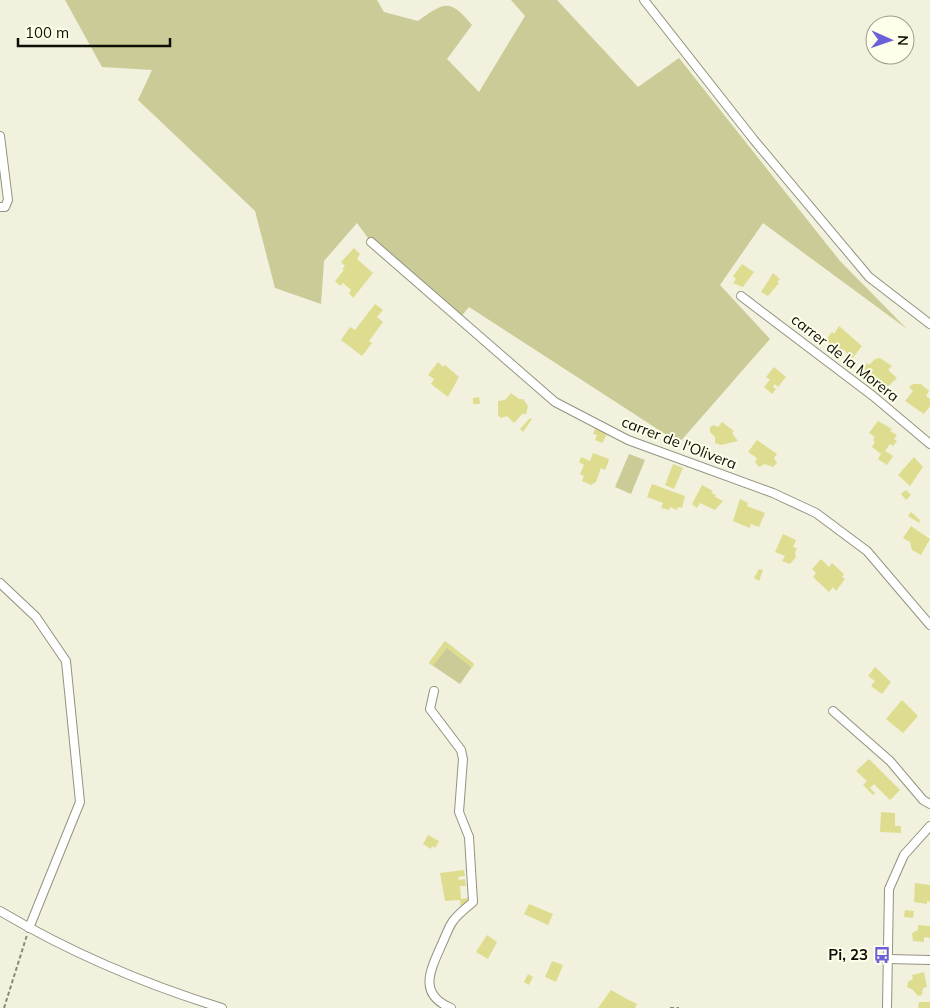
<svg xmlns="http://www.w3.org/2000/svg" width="930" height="1008" font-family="Mulish,sans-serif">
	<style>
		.green { fill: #cbcb98 }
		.building { fill: #dedd8f }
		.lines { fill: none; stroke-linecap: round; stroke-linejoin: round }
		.minor-casing { stroke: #929380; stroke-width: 10 }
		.path { stroke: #89897b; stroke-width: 2; stroke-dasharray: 4 2.5; stroke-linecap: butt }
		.minor { stroke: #fff; stroke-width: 8 }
		.labels { text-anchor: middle; stroke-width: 4; stroke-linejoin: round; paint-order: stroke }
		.street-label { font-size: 15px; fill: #0f0f08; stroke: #fefeea }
		.poi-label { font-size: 15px; font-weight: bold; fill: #0f0f08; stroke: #fefeea; text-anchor: end }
	</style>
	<rect width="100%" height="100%" fill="#f1f1dd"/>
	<g class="green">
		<path d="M65 0H377L384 12 418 21C446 0 451 0 472 25L447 59 479 92 525 16 511 0H557L638 87 679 58 840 261 907 329 763 223 720 285 770 339 679 443 469 307 459 319 371 242 357 223 324 261 321 304 275 288 255 211 138 100 152 70 102 67Z"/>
		<path d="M629 454 645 460 631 494 615 487Z"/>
		<path d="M445 641 474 664 460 684 429 663Z"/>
	</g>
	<g class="building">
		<path d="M354 248 360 254 357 259 373 273 353 298 349 293 351 290 343 283 340 286 335 281 344 270 342 269 345 266 341 262Z"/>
		<path d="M742 264 754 272 743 287 733 283 736 279 733 276Z"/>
		<path d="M773 273 780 279 777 282 779 283 768 296 761 292Z"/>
		<path d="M375 304 383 310 377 317 383 322 369 341 372 343 362 356 341 340 350 327 355 330Z"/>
		<path d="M839 326 862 346 852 359 843 349 840 352 828 342V337L832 332 834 334Z"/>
		<path d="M880 358 892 366 888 370 897 378 885 389 861 371 867 363 869 365 875 359Z"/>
		<path d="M438 362 443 367 445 365 459 377 448 397 431 384 434 379 428 375Z"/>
		<path d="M774 367 786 377 778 387 775 384 773 387 776 389 772 394 764 387 770 380 766 377Z"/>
		<path d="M913 384H921L929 391 926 396 930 399V406L924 414 905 401 913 391 909 387Z"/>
		<path d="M511 393 519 399H523L528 406 526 414H522L514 423 507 416 501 418 498 415V401L505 400Z"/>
		<path d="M479 397 480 404H473V398Z"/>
		<path d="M530 418 532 419 523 432 520 429Z"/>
		<path d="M878 421 892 429 890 431 897 435 894 439 897 441 893 446 890 444 885 451 893 456 887 465 878 459 881 454 872 447 875 442 873 440 875 437 869 433Z"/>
		<path d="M722 422 734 431 732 433 738 441 721 445 715 443V437L710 432V427L714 425 718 427Z"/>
		<path d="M596 427 608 433 602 443 595 440 597 435 593 434Z"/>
		<path d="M757 440 777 454 774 458 777 463 773 467 765 464 759 467 755 462 757 458 748 452Z"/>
		<path d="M593 453 609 459 608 463 605 470 601 468 596 482 591 485 582 481 584 476 580 474 584 465 579 462 581 457 590 461Z"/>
		<path d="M914 457 923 467 910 486 898 475Z"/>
		<path d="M673 464 683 468 674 489 665 485Z"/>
		<path d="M652 484 685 496 682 508 678 507 677 510 670 507 669 510 661 508 663 503 647 497Z"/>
		<path d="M702 485 713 491 711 493 716 495 715 497 723 501 715 510 700 503 697 508 692 504Z"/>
		<path d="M906 490 911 495 906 500 901 494Z"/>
		<path d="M740 499 748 503 747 506 765 513 759 527 751 524 750 528 733 521Z"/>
		<path d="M911 512 920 520 919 523 908 516Z"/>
		<path d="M911 526 930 539 921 555 912 550 910 542 903 538Z"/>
		<path d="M783 534 796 540 793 547 797 548 795 553 796 557 790 564 782 561 785 556 775 552Z"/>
		<path d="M821 559 829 567 832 563 844 574 842 577 845 579 836 591 833 587 829 592 813 577 816 573 812 569Z"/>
		<path d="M759 569 763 570 759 581 754 578Z"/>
		<path d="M445 641 474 664 472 668 447 648 433 666 429 663Z"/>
		<path d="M875 667 891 682 882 694 871 686 875 681 868 676Z"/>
		<path d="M902 700 918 716 903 733 886 719Z"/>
		<path d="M869 759 900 790 890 800 874 784 870 788 875 793 873 795 863 785 867 781 856 771Z"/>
		<path d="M881 812 895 813V826H901V833L880 832Z"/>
		<path d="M428 835 439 841 435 848 432 846 431 849 423 844Z"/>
		<path d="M464 870 465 876 458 877 459 880 465 879 466 886H460L461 899 468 898V902L461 908 460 900 445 901 440 873Z"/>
		<path d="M915 883 930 885V902L927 901V904L914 902Z"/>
		<path d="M529 904 553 914 548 925 524 914Z"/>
		<path d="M905 910 914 911 913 918 904 917Z"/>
		<path d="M918 925 930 926V938L924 937V942L913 941 912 933 918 930Z"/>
		<path d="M487 935 497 942 488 959 476 952Z"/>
		<path d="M552 961 563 965 556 982 545 977Z"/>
		<path d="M924 972 927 987 923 988 922 995 918 996 913 990 907 987 908 982 913 979 912 975Z"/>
		<path d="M528 974 533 977 529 985 524 982Z"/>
		<path d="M611 990 625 998 637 1004 635 1008H598Z"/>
		<path d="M919 1002H930V1008H918Z"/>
	</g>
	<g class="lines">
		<g class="minor-casing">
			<g id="minor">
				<path d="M644 0 754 140 869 277 930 324"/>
				<path d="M0 136 8 200 5 207H0"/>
				<path d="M371 242 555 402 628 440 773 493 816 513 867 551 930 625"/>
				<path d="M741 296 873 396 930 444"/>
				<path d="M0 583 36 617 66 661 80 802 29 928"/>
				<path d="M434 691 430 709 461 750 463 759 459 812 469 837 473 902C466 908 458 914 453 921 448 928 445 938 441 946 430 971 418 994 451 1008"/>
				<path d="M833 711 890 761 923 800 930 804"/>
				<path d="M0 911C71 953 144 984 222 1008"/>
				<path d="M888 959 930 960"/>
				<path d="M887 1008 889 889 904 855 930 826"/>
			</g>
		</g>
		<g class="path">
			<path d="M4 1008 27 935"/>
			<path d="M670 1008H679"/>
		</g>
		<use href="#minor" class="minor"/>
	</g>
	<defs>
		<g id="bus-bare" transform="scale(1.35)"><path d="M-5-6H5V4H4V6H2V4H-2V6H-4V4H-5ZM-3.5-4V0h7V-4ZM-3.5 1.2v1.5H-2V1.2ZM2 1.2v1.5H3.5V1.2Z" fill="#6c60da" stroke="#fefeea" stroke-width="2.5" paint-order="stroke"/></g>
	</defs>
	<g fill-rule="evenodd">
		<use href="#bus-bare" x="882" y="955"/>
	</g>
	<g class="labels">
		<g class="street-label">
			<text transform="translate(845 358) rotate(38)" y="5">carrer de la Morera</text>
			<text transform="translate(679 443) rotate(21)" y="5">carrer de l'Olivera</text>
		</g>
		<g class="poi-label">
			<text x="868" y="960">Pi, 23</text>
		</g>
	</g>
	<g transform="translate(890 40) rotate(92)"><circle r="24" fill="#fefeea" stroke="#9e9e90"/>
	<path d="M0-4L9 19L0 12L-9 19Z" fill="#6c60da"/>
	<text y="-8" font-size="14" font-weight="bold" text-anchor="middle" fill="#0f0f08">N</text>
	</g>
	<path d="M18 38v8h152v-8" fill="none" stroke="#0f0f08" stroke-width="2.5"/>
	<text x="25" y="38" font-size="15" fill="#0f0f08" stroke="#fefeea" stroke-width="4" paint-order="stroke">100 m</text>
</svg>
